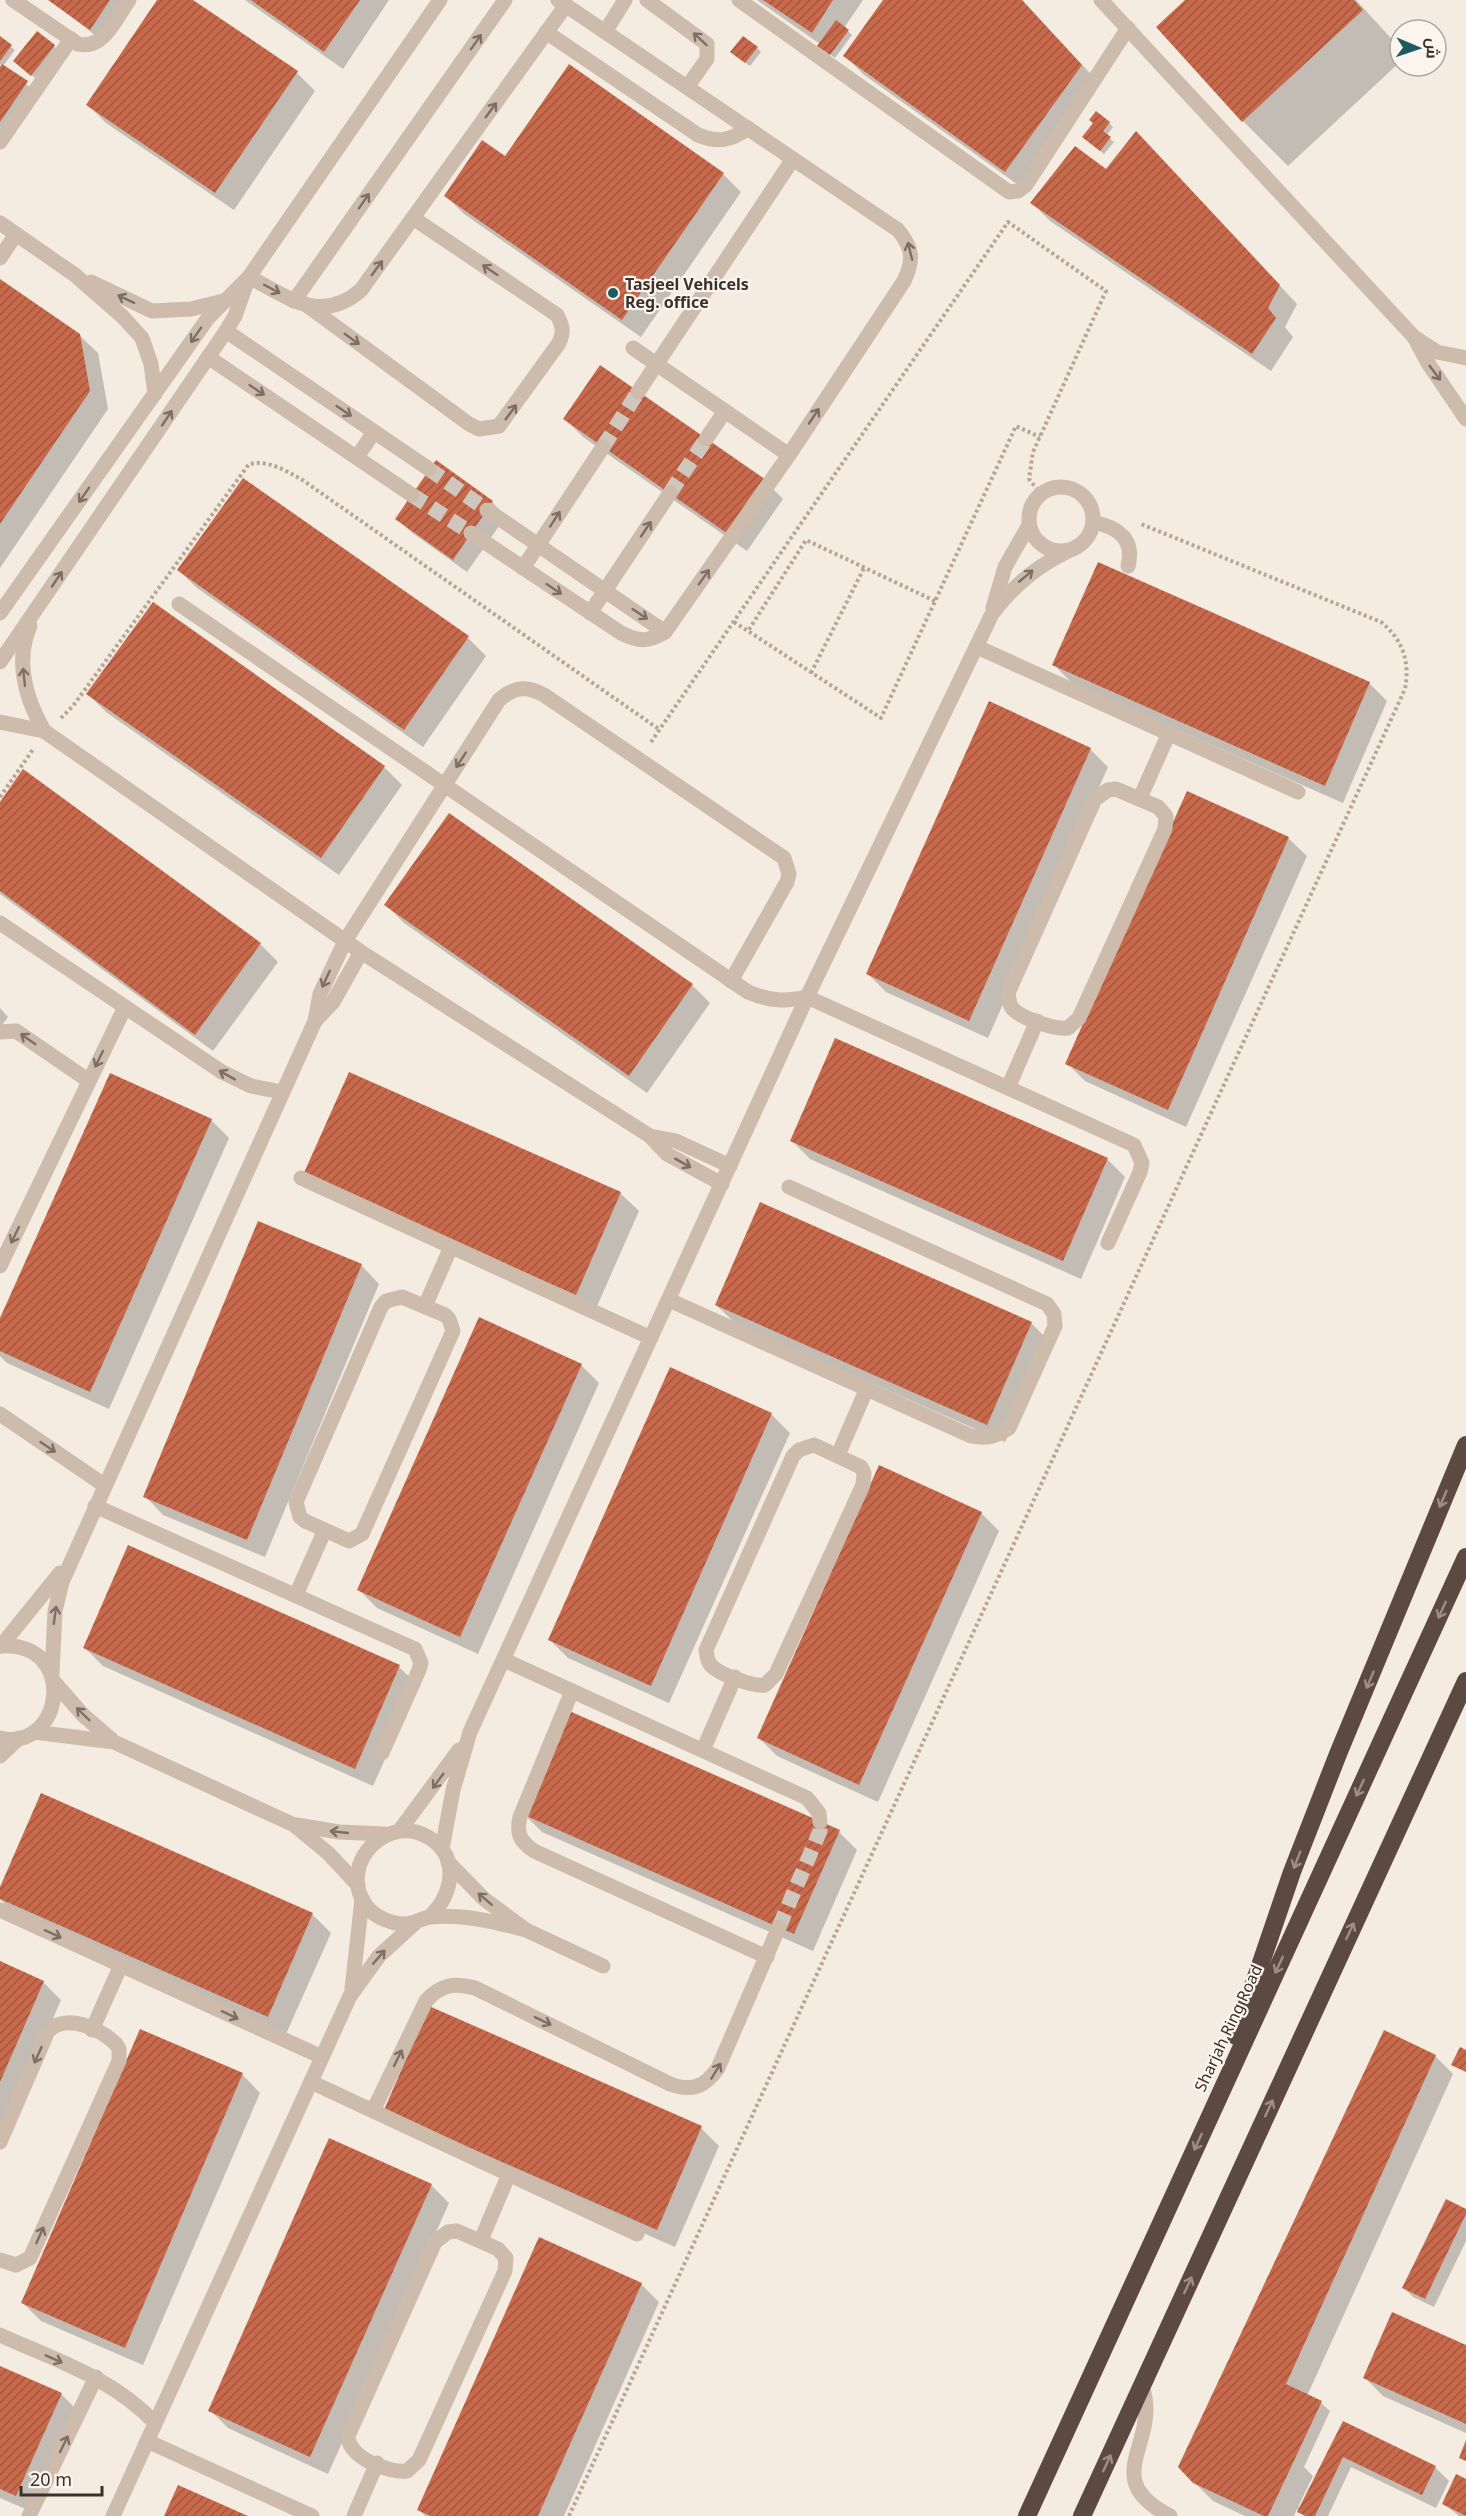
<svg xmlns="http://www.w3.org/2000/svg" width="1466" height="2516" font-family="'Noto Sans',Cairo,sans-serif">
	<style>
		.shadow { fill: #0003 }
		.building { fill: url(#building-hatch) }
		.lines { fill: none; stroke-linecap: round; stroke-linejoin: round }
		.minor-tunnel { stroke: #cfc6bd; stroke-width: 15; stroke-dasharray: 15 8; stroke-linecap: butt }
		.path { stroke: #b9a596; stroke-width: 4; stroke-dasharray: 3 3; stroke-linecap: butt }
		.minor { stroke: #cdbbac; stroke-width: 15 }
		.highway { stroke: #5c4a42; stroke-width: 18 }
		.oneway { stroke: #7d6f65 }
		.oneway2 { stroke: #9c8e87 }
		.poi-dot { fill: #1f5a5e; stroke: #fbf5ee; stroke-width: 2 }
		.labels { text-anchor: middle; stroke-width: 4.5; stroke-linejoin: round; paint-order: stroke }
		.poi-label { font-size: 16px; font-weight: bold; fill: #3b302b; stroke: #fbf5ee; text-anchor: start }
		.street-label { font-size: 16px; fill: #3b302b; stroke: #fbf5ee }
	</style>
	<defs>
		<pattern id="building-hatch" width="6" height="6" patternUnits="userSpaceOnUse" patternTransform="scale(1.5)"><rect width="6" height="6" fill="#c8694b"/><path d="M-1 1l2-2M0 6l6-6M5 7l2-2" fill="none" stroke="#a4573f"/></pattern>
	</defs>
	<rect width="100%" height="100%" fill="#f4ebe1"/>
	<g class="shadow">
		<path d="M49 0H133L104 42Z"/>
		<path d="M159 0H190L297 73 315 91 234 210 106 123 88 105Z"/>
		<path d="M245 0H389L343 69Z"/>
		<path d="M757 0H863L844 28 852 35 835 58 823 49 820 44Z"/>
		<path d="M885 0H1022L1100 84 1024 189 863 74 845 56Z"/>
		<path d="M1187 0H1356L1400 48V62L1288 166 1243 121Z"/>
		<path d="M0 38 15 50 3 66 35 91 7 132 0 127V70L3 66 0 64Z"/>
		<path d="M54 46 63 55 41 83 15 61Z"/>
		<path d="M757 48 761 52 750 66 736 56Z"/>
		<path d="M1109 123 1113 127 1106 136 1114 142 1104 154 1088 141Z"/>
		<path d="M1154 151 1297 304 1285 327 1293 337 1271 371 1050 221 1032 203Z"/>
		<path d="M506 158 723 174 741 192 641 337 464 214 446 196Z"/>
		<path d="M0 282 79 335 98 353 108 409 0 568Z"/>
		<path d="M565 419 765 481 783 499 747 551 583 437Z"/>
		<path d="M436 463 492 502 506 516 467 572 411 532 397 519Z"/>
		<path d="M178 570 468 638 486 656 423 747 197 588Z"/>
		<path d="M1054 665 1369 683 1387 701 1343 803 1072 683Z"/>
		<path d="M88 694 384 767 402 785 339 875 106 712Z"/>
		<path d="M1090 749 1108 767 988 1038 886 992 868 974Z"/>
		<path d="M1188 793 1288 838 1307 856 1186 1127 1085 1081 1067 1063Z"/>
		<path d="M0 804 260 944 278 962 213 1051 0 894Z"/>
		<path d="M386 905 692 985 710 1003 647 1093 404 923Z"/>
		<path d="M0 1008 8 1017 0 1028Z"/>
		<path d="M211 1120 229 1138 109 1409 7 1363 0 1356V1321Z"/>
		<path d="M792 1141 1107 1159 1125 1177 1081 1279 810 1159Z"/>
		<path d="M323 1193H620L639 1211 594 1313Z"/>
		<path d="M361 1265 379 1284 265 1557 163 1515 145 1496Z"/>
		<path d="M716 1305 1031 1323 1049 1341 1005 1442 735 1323Z"/>
		<path d="M581 1365 599 1383 478 1654 377 1608 359 1590Z"/>
		<path d="M671 1369 772 1415 790 1433 669 1703 568 1658 550 1640Z"/>
		<path d="M981 1513 999 1531 878 1802 777 1756 759 1738Z"/>
		<path d="M129 1547 399 1667 418 1685 373 1786 103 1666 85 1648Z"/>
		<path d="M41 1795 312 1914 331 1933 286 2034 16 1915 0 1899V1891Z"/>
		<path d="M524 1814 839 1832 857 1850 813 1951 542 1832Z"/>
		<path d="M0 1963 43 1982 61 2000 0 2141Z"/>
		<path d="M1435 2056 1453 2074 1307 2396 1321 2403 1330 2411 1304 2467 1313 2476 1298 2507 1301 2508 1344 2423 1435 2467 1449 2481 1436 2508 1351 2467 1328 2516H1304L1297 2509 1294 2516H1245L1213 2501 1194 2482Z"/>
		<path d="M242 2074 260 2093 143 2365 41 2321 23 2303Z"/>
		<path d="M404 2128H701L719 2146 675 2247Z"/>
		<path d="M431 2185 449 2203 328 2474 228 2428 210 2410Z"/>
		<path d="M1466 2210V2241L1434 2307 1413 2297 1404 2288Z"/>
		<path d="M641 2284 659 2302 564 2516H425L419 2510Z"/>
		<path d="M1466 2347V2433L1383 2396 1365 2378Z"/>
		<path d="M0 2367 61 2394 79 2412 35 2513 0 2498Z"/>
		<path d="M1466 2481V2516H1459L1444 2504Z"/>
	</g>
	<g class="building">
		<path d="M48 0H110L90 30Z"/>
		<path d="M157 0H193L298 71 215 193 86 105Z"/>
		<path d="M251 0H360L324 52Z"/>
		<path d="M763 0H833L812 33Z"/>
		<path d="M883 0H1022L1082 65 1005 172 843 56Z"/>
		<path d="M1185 0H1354L1363 10 1242 122 1156 27Z"/>
		<path d="M836 20 849 30 830 55 817 46Z"/>
		<path d="M37 31 55 45 31 76 13 61Z"/>
		<path d="M0 36 12 45 0 61Z"/>
		<path d="M743 36 758 47 745 63 730 52Z"/>
		<path d="M2 64 28 81 0 122V67Z"/>
		<path d="M569 64 724 173 622 320 444 196 482 140 505 156Z"/>
		<path d="M1096 111 1110 122 1103 131 1111 137 1100 151 1082 137 1093 123 1089 120Z"/>
		<path d="M1136 131 1280 285 1268 308 1276 318 1252 354 1030 203 1075 146 1106 169Z"/>
		<path d="M0 279 80 334 90 391 0 524Z"/>
		<path d="M600 365 766 480 728 534 563 419Z"/>
		<path d="M436 460 493 501 453 560 395 519Z"/>
		<path d="M243 478 469 636 404 730 177 570Z"/>
		<path d="M1098 562 1370 682 1325 786 1052 665Z"/>
		<path d="M153 602 385 766 321 858 86 694Z"/>
		<path d="M989 701 1091 748 969 1021 866 974Z"/>
		<path d="M23 769 261 943 195 1035 0 891V802Z"/>
		<path d="M1187 791 1289 837 1168 1110 1065 1064Z"/>
		<path d="M449 813 693 984 629 1076 384 905Z"/>
		<path d="M835 1038 1108 1158 1063 1261 790 1141Z"/>
		<path d="M349 1072 621 1192 576 1295 303 1175Z"/>
		<path d="M110 1073 212 1119 90 1392 0 1351V1318Z"/>
		<path d="M760 1202 1032 1322 987 1425 715 1305Z"/>
		<path d="M258 1221 362 1264 247 1540 143 1497Z"/>
		<path d="M479 1317 582 1364 460 1637 357 1590Z"/>
		<path d="M670 1367 772 1413 651 1686 548 1640Z"/>
		<path d="M879 1465 982 1512 859 1785 757 1738Z"/>
		<path d="M128 1545 400 1665 355 1769 83 1648Z"/>
		<path d="M567 1710 840 1830 794 1934 522 1814Z"/>
		<path d="M41 1793 313 1913 268 2017 0 1899V1887Z"/>
		<path d="M0 1961 44 1981 0 2082Z"/>
		<path d="M429 2006 702 2126 657 2230 384 2110Z"/>
		<path d="M140 2029 243 2073 125 2348 21 2303Z"/>
		<path d="M1384 2030 1436 2055 1286 2384 1322 2401 1268 2516H1264L1193 2483 1178 2467Z"/>
		<path d="M1460 2047 1466 2050V2072L1451 2065Z"/>
		<path d="M329 2138 432 2184 310 2457 208 2411Z"/>
		<path d="M1446 2199 1466 2209V2214L1425 2299 1402 2288Z"/>
		<path d="M539 2237 642 2283 538 2516H431L417 2510Z"/>
		<path d="M1392 2312 1466 2345V2424L1363 2378Z"/>
		<path d="M0 2366 62 2393 16 2496 0 2489Z"/>
		<path d="M1343 2421 1436 2466 1422 2495 1343 2457 1315 2516H1306L1297 2512Z"/>
		<path d="M1466 2440V2461L1459 2458Z"/>
		<path d="M1456 2474 1466 2479V2516L1442 2504Z"/>
		<path d="M178 2485 248 2516H164Z"/>
	</g>
	<g class="lines">
		<g class="minor-tunnel">
			<path d="M603 447 638 392"/>
			<path d="M429 469 487 510"/>
			<path d="M670 493 706 439"/>
			<path d="M412 495 471 533"/>
			<path d="M779 1927 820 1831V1822"/>
		</g>
		<g class="path">
			<path d="M935 601 806 540 748 631 881 718 1016 426 1040 437"/>
			<path d="M734 622 748 631"/>
			<path d="M811 673 864 568"/>
			<path d="M61 718 73 706 249 464C269 460 284 470 301 479L660 730"/>
			<path d="M651 742 1008 222 1106 291 1033 452 1029 479 1041 494"/>
			<path d="M0 797 34 748"/>
			<path d="M569 2516 1405 689C1410 661 1403 640 1381 622L1141 524"/>
		</g>
		<g class="minor">
			<path d="M13 0 78 44C104 50 116 18 129 0"/>
			<path d="M647 0 707 44V59L687 87"/>
			<path d="M739 0 1009 192 1018 191 1026 185 1128 28"/>
			<path d="M1101 0 1414 337"/>
			<path d="M546 32 698 135C717 143 731 141 748 128"/>
			<path d="M605 32 625 0"/>
			<path d="M0 142 71 39"/>
			<path d="M0 223 75 275 123 317 142 338 151 364 155 394"/>
			<path d="M0 258 16 234"/>
			<path d="M249 277C288 297 321 325 361 290L566 5"/>
			<path d="M91 282 152 311 191 309 223 301"/>
			<path d="M294 301 505 0"/>
			<path d="M305 304 469 424 479 429 499 426 559 343C564 332 563 326 557 315L413 218"/>
			<path d="M226 331 429 469"/>
			<path d="M633 348 789 455"/>
			<path d="M208 357 412 495"/>
			<path d="M1466 358 1437 352 1414 337 1428 363 1466 419"/>
			<path d="M638 392 793 159"/>
			<path d="M706 439 725 411"/>
			<path d="M357 457 374 432"/>
			<circle cx="1061" cy="519" r="32"/>
			<path d="M487 510 665 632"/>
			<path d="M1093 522C1118 527 1135 539 1128 566"/>
			<path d="M471 533 621 633C639 642 648 642 665 632L789 455 904 281C914 260 913 248 898 230L558 0"/>
			<path d="M523 568 603 447"/>
			<path d="M179 604 748 992C770 1001 785 1002 807 997L1134 1145 1142 1163 1140 1172 1108 1243"/>
			<path d="M993 608 1005 567 1029 525"/>
			<path d="M0 613 208 318 249 277 440 0"/>
			<path d="M590 613 670 493"/>
			<path d="M30 626C14 662 26 699 44 731"/>
			<path d="M977 647 1298 792"/>
			<path d="M0 662 226 331 235 316 248 279"/>
			<path d="M0 722 44 731 361 952 650 1136 667 1154 722 1184"/>
			<path d="M1116 789 1158 807 1166 816 1165 829 1079 1018 1068 1028C1055 1030 1020 1018 1012 1008 1009 1004 1009 998 1008 993L1095 799 1108 790Z"/>
			<path d="M1140 798 1169 733"/>
			<path d="M0 923 222 1072 251 1086 282 1092"/>
			<path d="M315 1021 333 1002 361 952"/>
			<path d="M0 1032 16 1031 89 1081"/>
			<path d="M1008 1088 1037 1021"/>
			<path d="M650 1136 676 1141 730 1166"/>
			<path d="M301 1178 651 1338"/>
			<path d="M0 1266 125 1007"/>
			<path d="M402 1297 445 1315 449 1319 453 1331 362 1534 349 1541 305 1521 300 1517 296 1502 381 1307 386 1301Z"/>
			<path d="M669 1300 971 1436C987 1439 995 1437 1009 1428L1055 1326 1054 1314 1047 1304 789 1187"/>
			<path d="M425 1306 451 1247"/>
			<path d="M0 1414 104 1485"/>
			<path d="M814 1445 861 1467 864 1473 863 1485 776 1674 765 1685C754 1687 717 1674 710 1664 707 1660 707 1655 706 1650L793 1456 799 1450Z"/>
			<path d="M838 1455 867 1388"/>
			<path d="M95 1506 415 1649 421 1663 419 1670 382 1753"/>
			<path d="M296 1595 324 1532"/>
			<path d="M0 1646C80 1641 63 1753 0 1738"/>
			<path d="M1 1646 60 1573"/>
			<path d="M504 1660 807 1798 819 1813 820 1822"/>
			<path d="M52 1673 55 1611 62 1582 315 1021 320 994 345 941 499 700C514 687 526 685 544 695L784 858 789 874 787 882 731 981"/>
			<path d="M55 1683 83 1715 112 1740"/>
			<path d="M572 1691 520 1817C516 1834 520 1841 534 1851L767 1957"/>
			<path d="M34 1732 114 1742 294 1825 328 1853 358 1885"/>
			<path d="M703 1750 735 1677"/>
			<path d="M0 1756 19 1738"/>
			<path d="M297 1825 339 1832 385 1834"/>
			<path d="M400 1830 459 1750"/>
			<path d="M442 1849 453 1790 470 1732 807 997 992 614C1014 585 1037 566 1070 550"/>
			<path d="M448 1862 484 1899 526 1930 603 1966"/>
			<path d="M0 1910 322 2057"/>
			<path d="M429 1917C453 1896 461 1856 428 1837 381 1811 332 1874 372 1912 379 1918 391 1923 401 1924 412 1925 421 1918 431 1917 463 1914 496 1922 526 1930"/>
			<path d="M352 1989 362 1899"/>
			<path d="M92 2030 121 1965"/>
			<path d="M311 2082 637 2234"/>
			<path d="M373 2111 426 2001C440 1985 454 1982 475 1988L670 2084C692 2092 705 2087 718 2068L779 1927"/>
			<path d="M0 2142 48 2031C67 2013 99 2028 116 2044L119 2049V2061L30 2258 16 2265 0 2260"/>
			<path d="M457 2231 498 2249 506 2258 505 2271 419 2460 407 2471C388 2473 349 2458 348 2436L435 2242 448 2232Z"/>
			<path d="M481 2240 509 2174"/>
			<path d="M0 2335C55 2360 113 2378 155 2423"/>
			<path d="M1142 2386C1162 2443 1096 2478 1170 2516"/>
			<path d="M147 2441 312 2516"/>
			<path d="M29 2516 96 2377"/>
			<path d="M113 2516 350 1996 379 1956 415 1923"/>
			<path d="M354 2516 377 2463"/>
		</g>
		<g class="highway">
			<path d="M1236 2036 1292 1872 1338 1754 1466 1445"/>
			<path d="M1027 2516 1466 1557"/>
			<path d="M1082 2516 1466 1681"/>
		</g>
	</g>
	<defs><path id="oneway-shaft" d="M-6 0H5M1.5-3L5.5 0L1.5 3" fill="none" stroke-width="1.6" stroke-linecap="round" stroke-linejoin="round" transform="scale(1.5)"/></defs>
	<g class="oneway">
		<use href="#oneway-shaft" transform="translate(700 39) rotate(-137)"/>
		<use href="#oneway-shaft" transform="translate(476 42) rotate(-55)"/>
		<use href="#oneway-shaft" transform="translate(491 110) rotate(-54)"/>
		<use href="#oneway-shaft" transform="translate(364 201) rotate(-55)"/>
		<use href="#oneway-shaft" transform="translate(910 251) rotate(-104)"/>
		<use href="#oneway-shaft" transform="translate(377 268) rotate(-54)"/>
		<use href="#oneway-shaft" transform="translate(490 270) rotate(-146)"/>
		<use href="#oneway-shaft" transform="translate(272 289) rotate(28)"/>
		<use href="#oneway-shaft" transform="translate(126 299) rotate(-155)"/>
		<use href="#oneway-shaft" transform="translate(196 335) rotate(125)"/>
		<use href="#oneway-shaft" transform="translate(352 339) rotate(36)"/>
		<use href="#oneway-shaft" transform="translate(1435 373) rotate(53)"/>
		<use href="#oneway-shaft" transform="translate(257 390) rotate(34)"/>
		<use href="#oneway-shaft" transform="translate(344 411) rotate(34)"/>
		<use href="#oneway-shaft" transform="translate(511 412) rotate(-54)"/>
		<use href="#oneway-shaft" transform="translate(814 416) rotate(-56)"/>
		<use href="#oneway-shaft" transform="translate(167 418) rotate(-56)"/>
		<use href="#oneway-shaft" transform="translate(84 495) rotate(125)"/>
		<use href="#oneway-shaft" transform="translate(555 519) rotate(-57)"/>
		<use href="#oneway-shaft" transform="translate(646 529) rotate(-56)"/>
		<use href="#oneway-shaft" transform="translate(1026 576) rotate(-40)"/>
		<use href="#oneway-shaft" transform="translate(704 577) rotate(-55)"/>
		<use href="#oneway-shaft" transform="translate(57 579) rotate(-56)"/>
		<use href="#oneway-shaft" transform="translate(554 589) rotate(34)"/>
		<use href="#oneway-shaft" transform="translate(640 614) rotate(34)"/>
		<use href="#oneway-shaft" transform="translate(24 677) rotate(-96)"/>
		<use href="#oneway-shaft" transform="translate(461 760) rotate(123)"/>
		<use href="#oneway-shaft" transform="translate(326 979) rotate(115)"/>
		<use href="#oneway-shaft" transform="translate(28 1039) rotate(-145)"/>
		<use href="#oneway-shaft" transform="translate(99 1059) rotate(116)"/>
		<use href="#oneway-shaft" transform="translate(227 1075) rotate(-151)"/>
		<use href="#oneway-shaft" transform="translate(683 1163) rotate(29)"/>
		<use href="#oneway-shaft" transform="translate(15 1235) rotate(116)"/>
		<use href="#oneway-shaft" transform="translate(48 1447) rotate(34)"/>
		<use href="#oneway-shaft" transform="translate(55 1615) rotate(-82)"/>
		<use href="#oneway-shaft" transform="translate(83 1714) rotate(-136)"/>
		<use href="#oneway-shaft" transform="translate(438 1781) rotate(126)"/>
		<use href="#oneway-shaft" transform="translate(339 1832) rotate(-174)"/>
		<use href="#oneway-shaft" transform="translate(485 1899) rotate(-139)"/>
		<use href="#oneway-shaft" transform="translate(53 1934) rotate(25)"/>
		<use href="#oneway-shaft" transform="translate(379 1957) rotate(-49)"/>
		<use href="#oneway-shaft" transform="translate(230 2015) rotate(25)"/>
		<use href="#oneway-shaft" transform="translate(543 2021) rotate(26)"/>
		<use href="#oneway-shaft" transform="translate(38 2055) rotate(114)"/>
		<use href="#oneway-shaft" transform="translate(398 2058) rotate(-64)"/>
		<use href="#oneway-shaft" transform="translate(716 2071) rotate(-59)"/>
		<use href="#oneway-shaft" transform="translate(40 2235) rotate(-66)"/>
		<use href="#oneway-shaft" transform="translate(54 2359) rotate(24)"/>
		<use href="#oneway-shaft" transform="translate(64 2444) rotate(-64)"/>
	</g>
	<g class="oneway2">
		<use href="#oneway-shaft" transform="translate(1443 1499) rotate(113)"/>
		<use href="#oneway-shaft" transform="translate(1442 1610) rotate(115)"/>
		<use href="#oneway-shaft" transform="translate(1370 1680) rotate(113)"/>
		<use href="#oneway-shaft" transform="translate(1360 1788) rotate(115)"/>
		<use href="#oneway-shaft" transform="translate(1297 1860) rotate(111)"/>
		<use href="#oneway-shaft" transform="translate(1350 1931) rotate(-65)"/>
		<use href="#oneway-shaft" transform="translate(1279 1965) rotate(115)"/>
		<use href="#oneway-shaft" transform="translate(1269 2108) rotate(-65)"/>
		<use href="#oneway-shaft" transform="translate(1198 2142) rotate(115)"/>
		<use href="#oneway-shaft" transform="translate(1188 2285) rotate(-65)"/>
		<use href="#oneway-shaft" transform="translate(1107 2463) rotate(-65)"/>
	</g>
	<circle class="poi-dot" cx="613" cy="293" r="6"/>
	<g class="labels">
		<g class="poi-label">
			<text x="625" y="290">Tasjeel Vehicels<tspan x="625" dy="18">Reg. office</tspan></text>
		</g>
		<g class="street-label">
			<text transform="translate(1228 2028) rotate(-65)" y="6">Sharjah Ring Road</text>
		</g>
	</g>
	<g transform="translate(1418 48) rotate(92)"><circle r="28" fill="#fbf5ee" stroke="#aea6a0" stroke-width="1.5"/>
	<path d="M0-4.5L10 22L0 15L-10 22Z" fill="#1f5a5e"/>
	<text y="-9" font-size="16" font-weight="bold" text-anchor="middle" fill="#3b302b">ش</text>
	</g>
	<path d="M21 2486v9h81v-9" fill="none" stroke="#3b302b" stroke-width="3"/>
	<text x="30" y="2486" font-size="18" fill="#3b302b" stroke="#fbf5ee" stroke-width="4.5" paint-order="stroke">20 m</text>
</svg>
